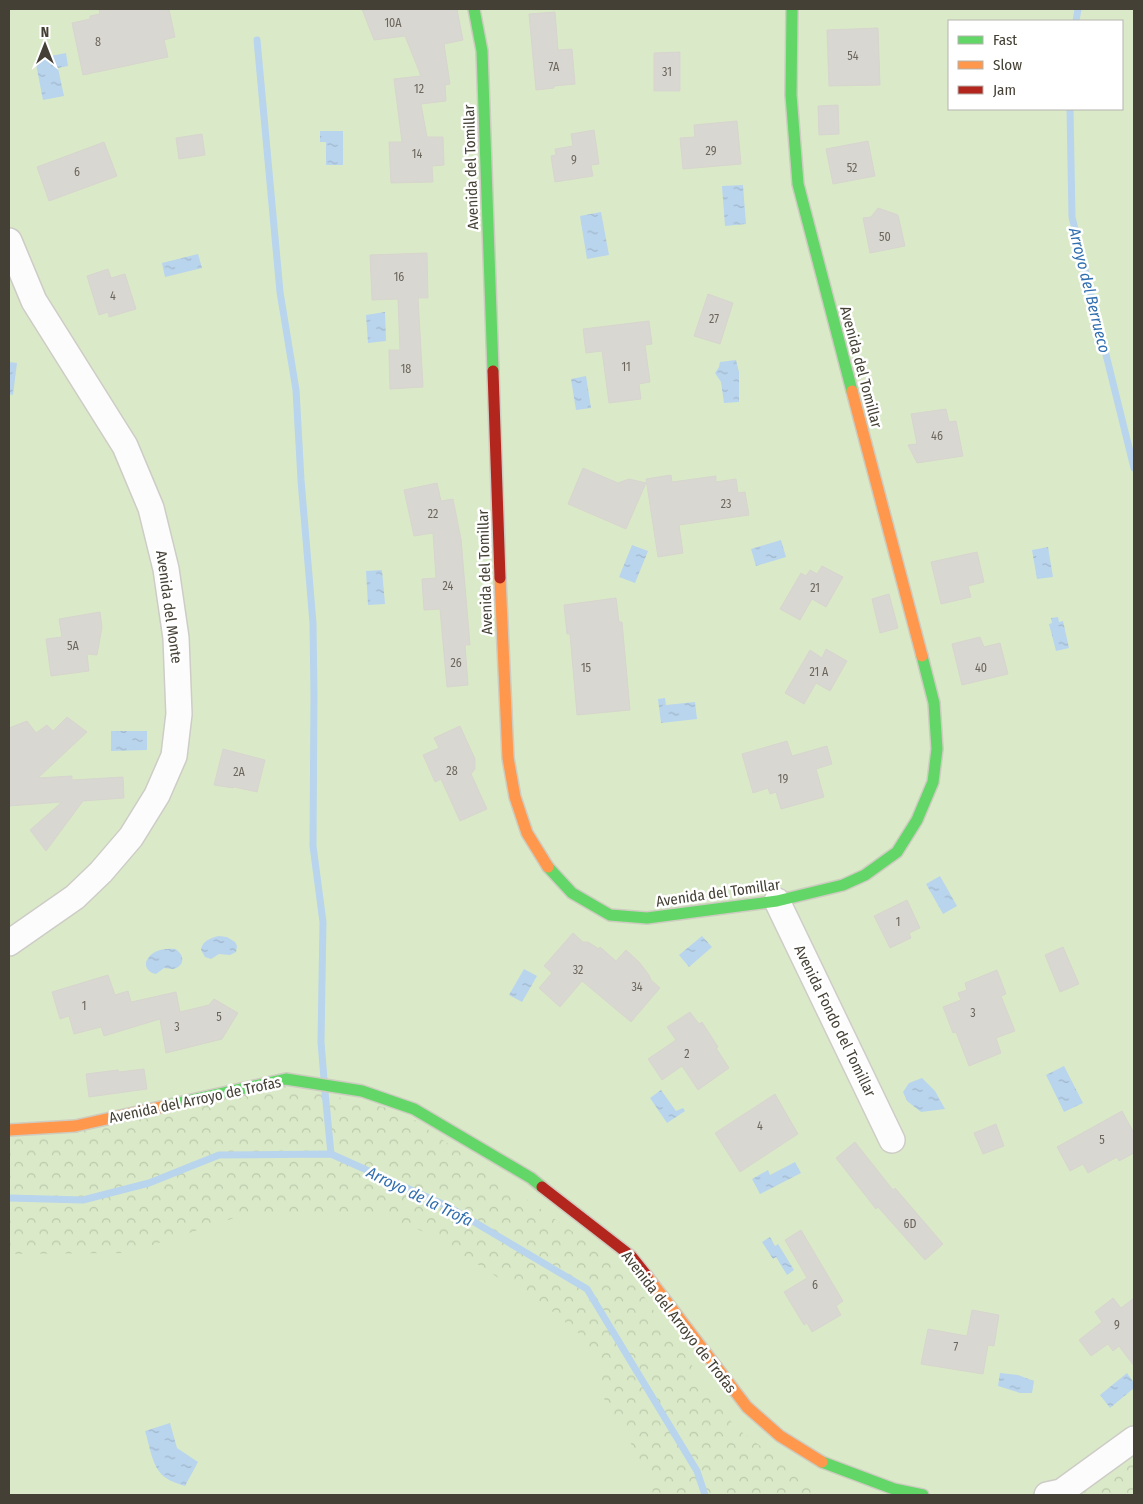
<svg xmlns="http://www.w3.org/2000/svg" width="1143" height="1504" font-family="'Fira Sans Condensed',sans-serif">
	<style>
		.green { fill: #daeac8; fill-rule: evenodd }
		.forest { fill: url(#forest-crowns) }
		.water { fill: url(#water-ripples) }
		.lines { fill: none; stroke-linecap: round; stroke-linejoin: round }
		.stream { stroke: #b9d4ed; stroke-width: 7 }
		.building { fill: #d9d7d1; stroke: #d7d5ce }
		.street-casing { stroke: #cdccc6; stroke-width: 28 }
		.fast-casing { stroke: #ceccc0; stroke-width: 14 }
		.slow-casing { stroke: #ceccc0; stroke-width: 14 }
		.jam-casing { stroke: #ceccc0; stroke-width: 14 }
		.street { stroke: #fdfcfc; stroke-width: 25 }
		.fast { stroke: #63d668; stroke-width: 11 }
		.slow { stroke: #ff974d; stroke-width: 11 }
		.jam { stroke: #b3261e; stroke-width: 11 }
		.labels { text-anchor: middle; stroke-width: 5; stroke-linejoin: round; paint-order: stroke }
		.number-label { font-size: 12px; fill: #6b665d }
		.street-label { font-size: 15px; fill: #454035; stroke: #fff }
		.water-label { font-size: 16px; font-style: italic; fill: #306eaf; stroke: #fff }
	</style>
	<defs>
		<pattern id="forest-crowns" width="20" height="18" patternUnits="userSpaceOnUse" patternTransform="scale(1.25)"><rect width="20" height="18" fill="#daeac8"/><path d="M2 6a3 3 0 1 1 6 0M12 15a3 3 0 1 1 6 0" fill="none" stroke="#bccaac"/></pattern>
		<pattern id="water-ripples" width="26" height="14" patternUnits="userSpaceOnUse" patternTransform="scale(1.25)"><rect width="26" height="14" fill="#b9d4ed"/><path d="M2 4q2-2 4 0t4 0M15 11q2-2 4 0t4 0" fill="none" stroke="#a0b7cc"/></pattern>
	</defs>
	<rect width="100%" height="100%" fill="#efeee8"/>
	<path class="green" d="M9 9H1134V1495H9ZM949 21H1122V109H949Z"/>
	<g class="forest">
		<path d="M286 1086 402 1111 624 1268 735 1427 807 1481 821 1495H653L652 1487 643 1465 625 1433 606 1413 602 1377 603 1373 607 1371 582 1336 524 1288H514L434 1236 384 1216 323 1212 249 1213 129 1253 9 1254V1140Z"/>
		<path d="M1134 1439V1495H1062Z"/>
	</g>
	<g class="water">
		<path d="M66 53 68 66 58 68 64 96 43 100 35 59Z"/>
		<path d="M320 131H343V165H326V142H320Z"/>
		<path d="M743 185 746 224 725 226 722 186Z"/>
		<path d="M601 212 609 255 587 259 580 216Z"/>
		<path d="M198 254 202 268 165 277 162 263Z"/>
		<path d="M385 312 386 341 368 343 366 315Z"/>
		<path d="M736 360 739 372V402L724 403 721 382 715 373 719 367 720 362Z"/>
		<path d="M9 362 17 363 13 395 9 394Z"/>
		<path d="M586 376 591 408 576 410 571 379Z"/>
		<path d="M781 540 786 557 756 566 751 549Z"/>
		<path d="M632 545 648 551 635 583 619 577Z"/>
		<path d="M1048 547 1053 577 1037 579 1032 550Z"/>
		<path d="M382 570 385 604 368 605 366 571Z"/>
		<path d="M1058 617 1059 622 1063 621 1069 648 1056 651 1049 624 1052 623 1051 618Z"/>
		<path d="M665 698 666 705 695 702 697 719 661 723 658 699Z"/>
		<path d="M111 731H147V750L111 751Z"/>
		<path d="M940 876 957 906 943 914 926 884Z"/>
		<path d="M219 936 227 937 235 942 237 946 236 952 230 955 219 954 211 959 205 957 201 950C202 941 210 938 219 936Z"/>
		<path d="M702 936 712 947 689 967 679 955Z"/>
		<path d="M175 949C183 953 186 964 176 968 173 970 168 968 164 968L156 974C150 973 145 969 146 962 151 950 164 948 175 949Z"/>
		<path d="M524 969 537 976 522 1002 509 995Z"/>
		<path d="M1064 1066 1083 1103 1064 1112 1046 1075Z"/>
		<path d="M922 1078 935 1091 945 1109 921 1112 907 1101 903 1092 909 1083Z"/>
		<path d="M661 1090 676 1111 683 1108 685 1111 667 1123 650 1098Z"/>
		<path d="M795 1162 801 1173 760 1194 752 1179 768 1170 770 1175Z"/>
		<path d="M770 1237 775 1246 778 1244 794 1270 787 1275 776 1257 773 1259 762 1242Z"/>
		<path d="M1000 1373 1018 1375 1034 1381 1032 1393H1020L998 1386Z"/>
		<path d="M1127 1373 1134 1383V1388L1110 1408 1100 1395Z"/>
		<path d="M170 1423 177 1448 198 1462 185 1486C179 1484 172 1482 166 1478 152 1469 150 1446 145 1431Z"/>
	</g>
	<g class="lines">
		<g class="stream">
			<path d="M1076 21 1078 9"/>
			<path d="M257 40 280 292 296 390 301 480 313 623 314 694 313 846 323 922 321 1042 324 1079"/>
			<path d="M1070 109 1072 217 1134 468"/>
			<path d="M325 1092 331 1154"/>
			<path d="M9 1198 83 1200 149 1183 219 1155 331 1154 449 1207 587 1289 697 1471 705 1495"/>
		</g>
	</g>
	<g class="building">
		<path d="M99 9H169L175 37 164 40 168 57 83 75 72 23 90 19V16L100 14Z"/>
		<path d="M362 9H457L463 40 444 44 450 84 445 85 446 101 421 104 427 137H443L444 165 432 166 433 182 391 183 389 142H402L394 79 421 76 405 36 374 40Z"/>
		<path d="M555 12 558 50 572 49 575 84 554 86V88L536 90 529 14Z"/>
		<path d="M878 28 880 85 829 86 827 30Z"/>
		<path d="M680 52V91H654V53Z"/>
		<path d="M838 105 839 134 819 135 818 106Z"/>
		<path d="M737 121 741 164 683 169 680 138 695 137 694 125Z"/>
		<path d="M594 130 599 164 591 165 593 176 555 182 551 156 556 155 555 149 573 146 571 134Z"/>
		<path d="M202 134 205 155 179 159 176 138Z"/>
		<path d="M868 141 875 176 833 184 826 149Z"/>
		<path d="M104 142 117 176 49 201 37 167Z"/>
		<path d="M878 208 898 215 905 246 870 253 863 218 871 217Z"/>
		<path d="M427 253 428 298H418L423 387 390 389 389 350H400L398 299 372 300 370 255Z"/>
		<path d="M108 269 111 278 125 274 136 309 109 317 108 312 99 315 87 276Z"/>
		<path d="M708 294 733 303 720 344 694 336Z"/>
		<path d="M649 321 652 344 645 345 650 382 639 384 641 399 609 403 602 351 586 353 583 329Z"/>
		<path d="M946 409 949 422 956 421 963 456 917 463 908 445 917 444 911 414Z"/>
		<path d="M583 468 618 483 629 479 646 483 626 529 568 504Z"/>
		<path d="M671 475 672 482 716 476V482L736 479 738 493 745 492 749 515 679 525 683 553 658 557 646 479Z"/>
		<path d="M437 483 441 501 453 499 461 539 470 645H465L468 685 447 687 440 609 424 610 422 579 436 578 433 533 414 536 404 490Z"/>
		<path d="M977 552 984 582 968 586 971 597 941 604 931 562Z"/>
		<path d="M822 566 843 577 826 607 812 599 800 620 780 609 801 573 806 576 810 570 817 574Z"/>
		<path d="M889 594 898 628 880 633 872 599Z"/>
		<path d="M616 598 619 622H622L630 710 577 715 570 634H567L564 605Z"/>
		<path d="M100 612 102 627 97 655 87 654 89 671 51 676 46 639 62 637 59 619Z"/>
		<path d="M980 637 984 647 1000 643 1008 674 962 685 952 644Z"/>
		<path d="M826 649 847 661 830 691 816 683 804 704 785 693 810 650 822 658Z"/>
		<path d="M67 717 87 732 38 778 72 776V780L123 777 124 798 83 801 46 851 30 830 62 802 9 806V728L27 721 36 733 47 725 53 731Z"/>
		<path d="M460 726 475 759V769L471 774 487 809 460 821 441 779 435 782 423 755 439 748 434 738Z"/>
		<path d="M787 741 792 756 827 746 832 764 816 769 824 797 781 809 776 792 770 794 768 788 753 793 742 754Z"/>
		<path d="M223 749 265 760 257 792 234 787 233 788 214 785Z"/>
		<path d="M907 900 920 928 909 933 911 938 890 948 874 916Z"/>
		<path d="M573 933 583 942H588L599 949 600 947 616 961 626 950 639 962 649 975 651 980 660 988 631 1022 582 981 560 1007 539 988 552 973 544 966Z"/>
		<path d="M1063 947 1079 984 1060 992 1045 955Z"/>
		<path d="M997 970 1006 994 1001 996 1015 1031 996 1038 1001 1053 969 1066 956 1032 953 1033 943 1007 961 1000 958 993 967 990 965 983Z"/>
		<path d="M108 975 115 995 128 991 131 1002 176 992 180 1012 209 1005 214 999 238 1013 222 1039 166 1053 160 1019 104 1036 101 1027 74 1034 69 1016 60 1019 52 992Z"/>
		<path d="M690 1012 699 1024 702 1022 718 1047 716 1048 729 1068 698 1090 682 1066 662 1080 648 1059 676 1040 667 1027Z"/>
		<path d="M144 1069 147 1089 89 1097 86 1074 118 1070 119 1072Z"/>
		<path d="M775 1094 798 1134 740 1172 715 1133Z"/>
		<path d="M1122 1111 1134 1133V1153L1119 1161 1117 1157 1088 1173 1083 1164 1070 1171 1057 1147Z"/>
		<path d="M996 1124 1004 1146 983 1154 974 1133Z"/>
		<path d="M855 1142 893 1190 895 1188 943 1244 925 1260 878 1207 876 1209 836 1158Z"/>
		<path d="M801 1230 843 1301 836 1306 841 1315 812 1332 807 1323 804 1325 784 1292 807 1278 785 1240Z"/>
		<path d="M1113 1298 1121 1308 1134 1298V1366L1119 1346 1113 1351 1108 1344 1091 1356 1079 1340 1102 1322 1095 1312Z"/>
		<path d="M972 1310 999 1315 994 1346 988 1345 983 1374 921 1364 928 1329 967 1336Z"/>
	</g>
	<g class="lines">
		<g class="street-casing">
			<g id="street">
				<path d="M9 241 34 301 125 446 151 508 166 569 176 638 179 714 174 756 157 795 131 837 101 872 75 897 9 943"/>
				<path d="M777 901 892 1140"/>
				<path d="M1047 1495 1061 1492 1134 1439"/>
			</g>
		</g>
		<g class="fast-casing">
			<g id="fast">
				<path d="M474 9 482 51 493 371"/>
				<path d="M792 9 791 95 798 184 852 391"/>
				<path d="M548 867 572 893 610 915 647 918 777 901 843 885 865 875 897 852 917 820 933 782 937 749 934 703 922 656"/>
				<path d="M165 1106 286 1079 362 1091 414 1109 531 1178 542 1187"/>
				<path d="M822 1462 894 1489 923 1495"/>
			</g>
		</g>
		<g class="slow-casing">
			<g id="slow">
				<path d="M852 391 922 656"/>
				<path d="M500 578 508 758 515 797 527 833 548 867"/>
				<path d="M9 1130 75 1126 165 1106"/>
				<path d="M647 1276 747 1407 780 1436 822 1462"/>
			</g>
		</g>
		<g class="jam-casing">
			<g id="jam">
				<path d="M493 371 500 578"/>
				<path d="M542 1187 631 1256 647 1276"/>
			</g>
		</g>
		<use href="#street" class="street"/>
		<use href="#fast" class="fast"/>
		<use href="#slow" class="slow"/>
		<use href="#jam" class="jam"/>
	</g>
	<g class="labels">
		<g class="number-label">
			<text x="393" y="27">10A</text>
			<text x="98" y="46">8</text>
			<text x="853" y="60">54</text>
			<text x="554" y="71">7A</text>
			<text x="667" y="76">31</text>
			<text x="419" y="93">12</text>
			<text x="711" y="155">29</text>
			<text x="417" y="158">14</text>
			<text x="574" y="164">9</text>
			<text x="852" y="172">52</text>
			<text x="77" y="176">6</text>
			<text x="885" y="241">50</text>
			<text x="399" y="281">16</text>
			<text x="113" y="300">4</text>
			<text x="714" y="323">27</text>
			<text x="626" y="371">11</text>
			<text x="406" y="373">18</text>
			<text x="937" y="440">46</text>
			<text x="726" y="508">23</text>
			<text x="433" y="518">22</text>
			<text x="448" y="590">24</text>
			<text x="815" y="592">21</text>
			<text x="73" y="650">5A</text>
			<text x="456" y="667">26</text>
			<text x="586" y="672">15</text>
			<text x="981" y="672">40</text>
			<text x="819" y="676">21 A</text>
			<text x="452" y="775">28</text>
			<text x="239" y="776">2A</text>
			<text x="783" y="783">19</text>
			<text x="898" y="926">1</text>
			<text x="578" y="974">32</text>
			<text x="637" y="991">34</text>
			<text x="84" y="1010">1</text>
			<text x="973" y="1017">3</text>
			<text x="219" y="1021">5</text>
			<text x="177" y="1031">3</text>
			<text x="687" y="1058">2</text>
			<text x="760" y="1130">4</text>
			<text x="1102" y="1144">5</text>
			<text x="910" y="1228">6D</text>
			<text x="815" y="1289">6</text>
			<text x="1117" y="1329">9</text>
			<text x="956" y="1351">7</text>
		</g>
		<g class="street-label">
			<text transform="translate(471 167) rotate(-92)" y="5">Avenida del Tomillar</text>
			<text transform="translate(861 367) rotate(75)" y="5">Avenida del Tomillar</text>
			<text transform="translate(485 572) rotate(-92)" y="5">Avenida del Tomillar</text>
			<text transform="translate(169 607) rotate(82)" y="5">Avenida del Monte</text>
			<text transform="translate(718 893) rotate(-8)" y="5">Avenida del Tomillar</text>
			<text transform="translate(835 1021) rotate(64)" y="5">Avenida Fondo del Tomillar</text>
			<text transform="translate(195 1100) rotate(-12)" y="5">Avenida del Arroyo de Trofas</text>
			<text transform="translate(679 1322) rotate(52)" y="5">Avenida del Arroyo de Trofas</text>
		</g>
		<g class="water-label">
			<text transform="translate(1090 290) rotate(76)" y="6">Arroyo del Berrueco</text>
			<text transform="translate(420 1196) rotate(26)" y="6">Arroyo de la Trofa</text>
		</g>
	</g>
	<rect width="1143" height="1504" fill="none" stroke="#454035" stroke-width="20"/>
	<rect x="948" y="20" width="175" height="90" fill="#ffffff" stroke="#b5b3ae"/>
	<rect x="958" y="36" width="25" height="8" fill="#63d668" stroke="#b5b3ae"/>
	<text x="993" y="45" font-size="15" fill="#454035">Fast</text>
	<rect x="958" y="61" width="25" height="8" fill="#ff974d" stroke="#b5b3ae"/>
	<text x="993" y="70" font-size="15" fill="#454035">Slow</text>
	<rect x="958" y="86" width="25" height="8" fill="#b3261e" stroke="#b5b3ae"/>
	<text x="993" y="95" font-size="15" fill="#454035">Jam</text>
	<g transform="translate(45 45)" stroke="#ffffff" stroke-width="4" paint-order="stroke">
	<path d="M0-4L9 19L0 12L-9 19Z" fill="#454035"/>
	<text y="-8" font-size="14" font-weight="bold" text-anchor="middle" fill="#454035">N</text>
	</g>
</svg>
